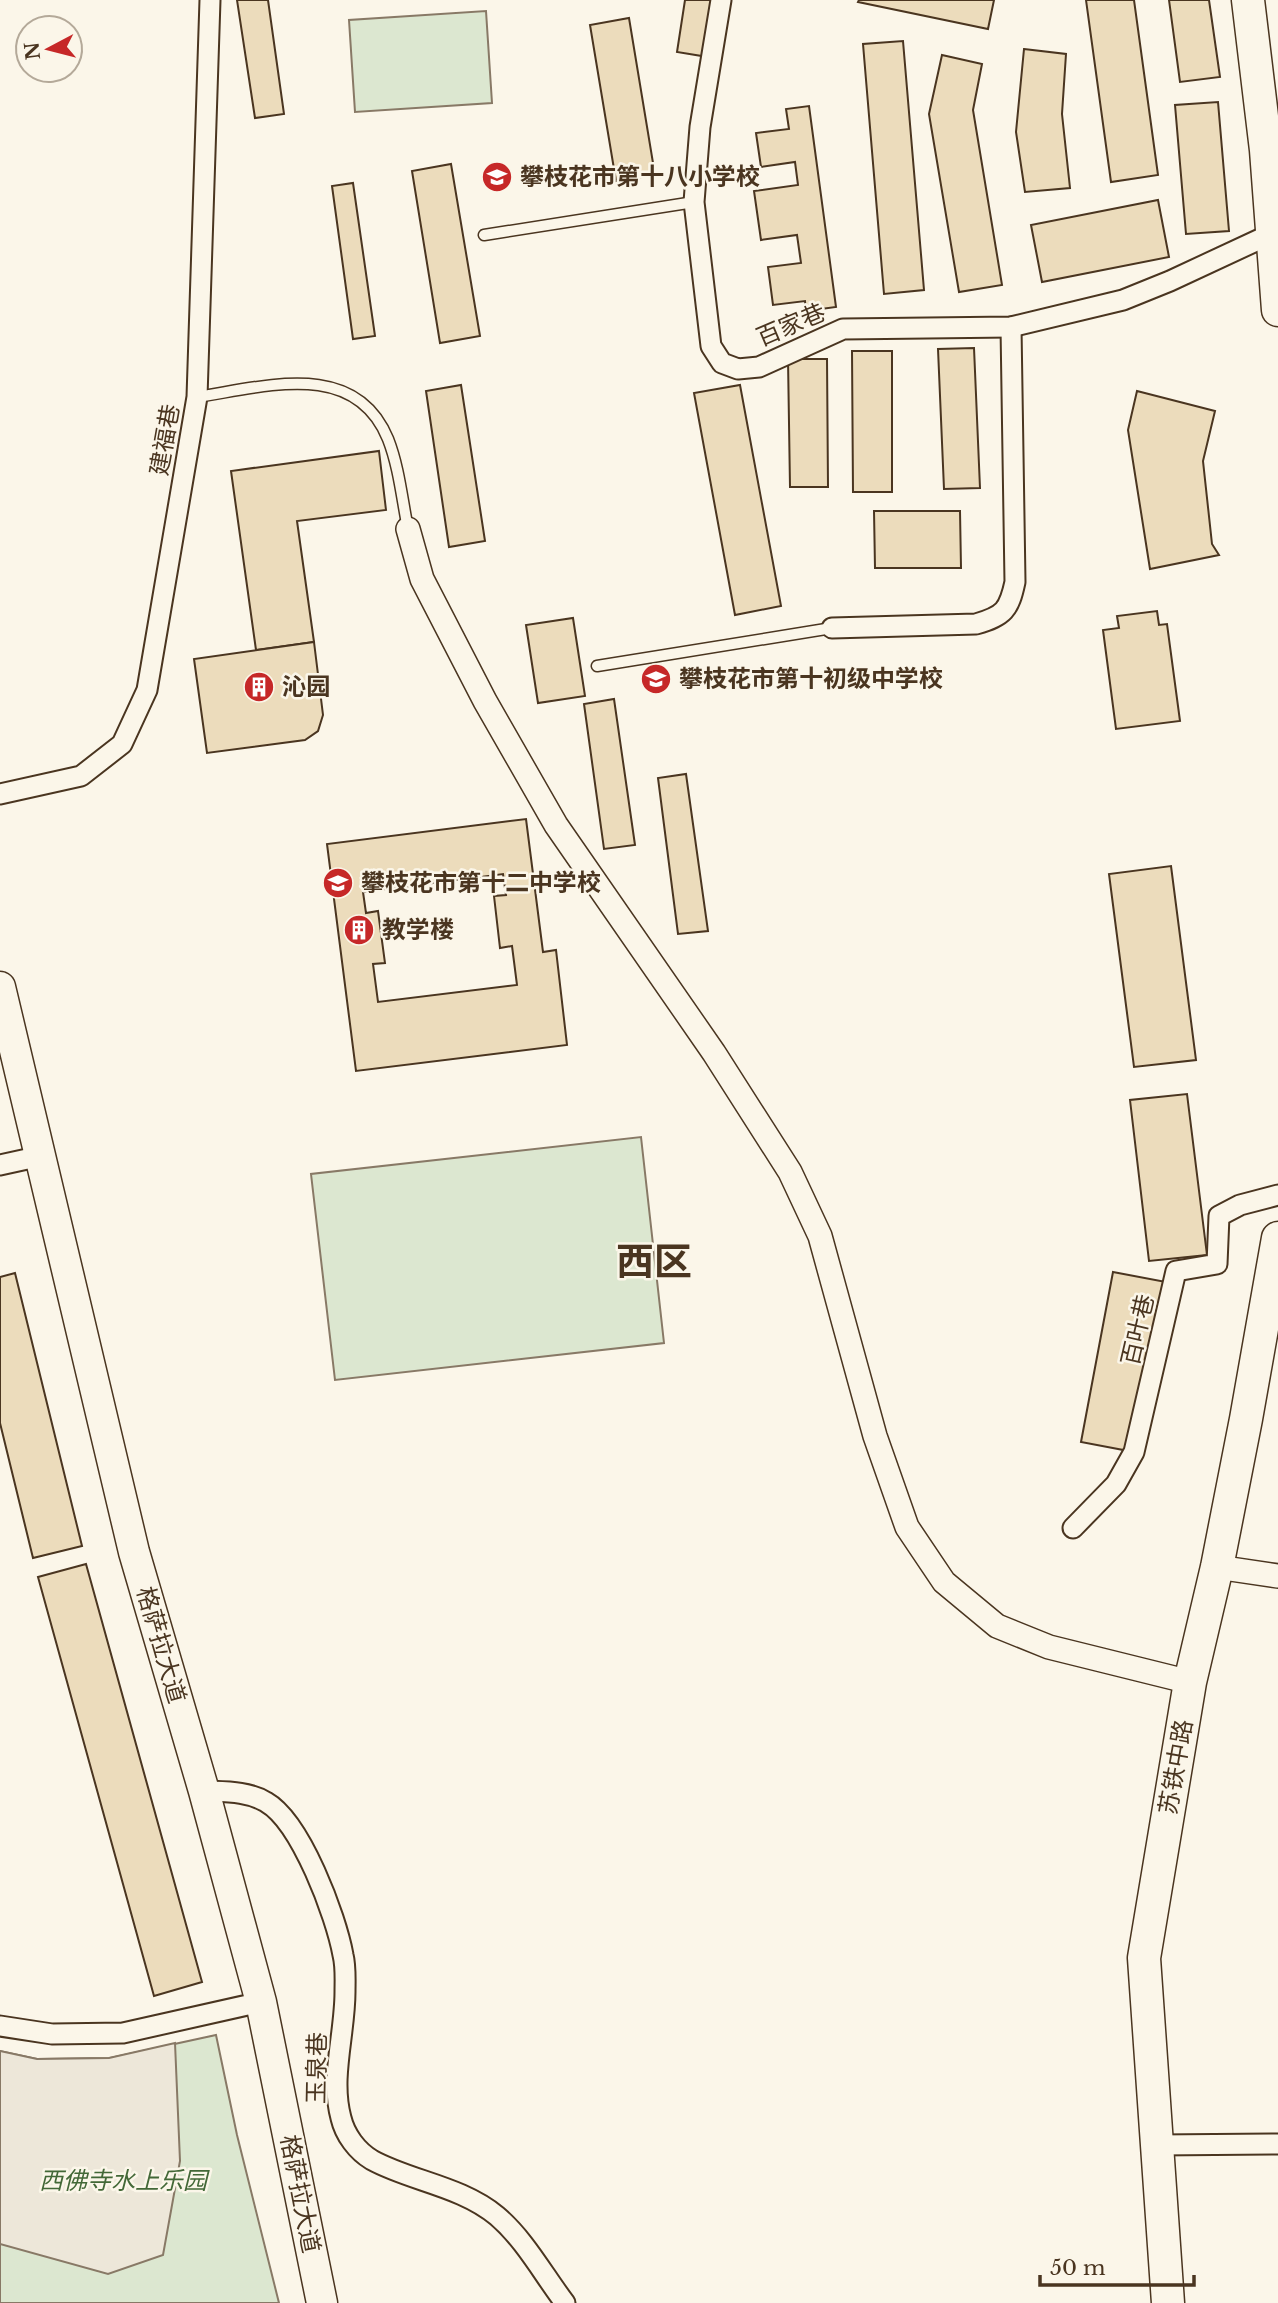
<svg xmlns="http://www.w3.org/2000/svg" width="1278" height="2303" font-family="'Libre Baskerville','Noto Sans SC',serif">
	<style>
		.green { fill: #dce7d0; stroke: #887966; stroke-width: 2 }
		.parking { fill: #ede7d9; stroke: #887966; stroke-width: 2 }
		.building { fill: #ecdcbc; stroke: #4a3520; stroke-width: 2; fill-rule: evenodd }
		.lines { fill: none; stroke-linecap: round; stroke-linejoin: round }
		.service-casing { stroke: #4a3520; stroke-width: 13 }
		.minor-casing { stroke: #4a3520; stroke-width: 23 }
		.tertiary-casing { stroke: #4a3520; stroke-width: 26 }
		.primary-casing { stroke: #4a3520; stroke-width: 33 }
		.trunk-casing { stroke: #4a3520; stroke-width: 35 }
		.service { stroke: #fbf6e9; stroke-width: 10 }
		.minor { stroke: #fbf6e9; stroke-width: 19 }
		.tertiary { stroke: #fbf6e9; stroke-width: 23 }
		.primary { stroke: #fbf6e9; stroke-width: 30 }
		.trunk { stroke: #fbf6e9; stroke-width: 32 }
		.labels { text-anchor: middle; stroke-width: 5; stroke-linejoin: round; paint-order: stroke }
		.poi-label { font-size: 24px; font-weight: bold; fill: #4a3520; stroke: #fbf6e9; text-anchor: start }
		.street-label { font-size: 24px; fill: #4a3520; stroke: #fbf6e9 }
		.park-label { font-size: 24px; font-style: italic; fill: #436837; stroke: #fbf6e9 }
		.town-label { font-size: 38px; font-weight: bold; fill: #4a3520; stroke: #fbf6e9 }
	</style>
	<rect width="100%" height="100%" fill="#fbf6e9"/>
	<g class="green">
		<path d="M486 11 492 103 355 112 349 20Z"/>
		<path d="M641 1137 664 1343 335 1380 311 1174Z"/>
		<path d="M216 2035 237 2135 279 2303H0V2051L37 2059 110 2058Z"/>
	</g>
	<path class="parking" d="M175 2043 180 2161 163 2255 108 2274 0 2244V2051L37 2059 109 2058Z"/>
	<g class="building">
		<path d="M237 0H268L284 114 255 118Z"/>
		<path d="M685 0H717L708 57 677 52Z"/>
		<path d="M859 0H994L988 29 858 2Z"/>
		<path d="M1086 0H1134L1158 175 1111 182Z"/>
		<path d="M1169 0H1209L1220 77 1180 82Z"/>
		<path d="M629 18 655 175 616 181 590 25Z"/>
		<path d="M903 41 924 290 884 294 863 44Z"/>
		<path d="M1024 49 1066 54 1062 114 1070 188 1025 192 1016 132Z"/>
		<path d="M942 55 982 64 973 110 1002 285 959 292 929 114Z"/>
		<path d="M1218 102 1229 231 1186 234 1175 105Z"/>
		<path d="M809 106 836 307 806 311 805 301 773 305 768 267 801 263 797 235 761 240 754 191 798 185 795 162 761 167 756 133 789 129 786 109Z"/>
		<path d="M451 164 480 336 440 343 412 171Z"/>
		<path d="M353 183 375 336 353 339 332 186Z"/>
		<path d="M1158 200 1169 257 1042 282 1031 225Z"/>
		<path d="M974 348 980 488 944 489 938 349Z"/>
		<path d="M852 351H892V492H853Z"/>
		<path d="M788 359H827L828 487H790Z"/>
		<path d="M461 385 485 541 449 547 426 391Z"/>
		<path d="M740 385 781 606 735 615 694 393Z"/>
		<path d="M1137 391 1215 411 1203 461 1212 544 1219 555 1150 569 1128 430Z"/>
		<path d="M379 451 386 510 297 521 314 642 256 650 231 471Z"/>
		<path d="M874 511H960L961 568H875Z"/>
		<path d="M1157 611 1159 625 1167 624 1180 721 1116 729 1103 630 1119 628 1117 616Z"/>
		<path d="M573 618 585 696 538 703 526 625Z"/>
		<path d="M314 642 323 715 318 731 305 740 207 753 194 659Z"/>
		<path d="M614 699 635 845 604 849 584 704Z"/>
		<path d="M686 774 708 931 678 934 658 778Z"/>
		<path d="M526 819 543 952 556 950 567 1045 356 1071 327 844ZM503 874 506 895 494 896 500 948 512 946 517 985 378 1002 373 964 385 963 378 911 366 913 363 892Z"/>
		<path d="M1171 866 1196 1060 1134 1067 1109 874Z"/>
		<path d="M1187 1094 1207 1255 1149 1261 1130 1100Z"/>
		<path d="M1113 1272 1166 1282 1134 1452 1081 1442Z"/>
		<path d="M15 1273 82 1546 33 1558 0 1423V1277Z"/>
		<path d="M86 1564 202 1982 154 1996 38 1577Z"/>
	</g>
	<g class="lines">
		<g class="service-casing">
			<g id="service">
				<path d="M484 235 694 202"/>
				<path d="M197 397C264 387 355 358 388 439 399 467 402 499 408 529"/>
				<path d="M597 666 832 628"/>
			</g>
		</g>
		<g class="minor-casing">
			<g id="minor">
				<path d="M721 0 700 127 694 202 711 346 722 363 738 369 759 367 843 329 1011 327 1123 300 1170 281 1273 233"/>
				<path d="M832 628 976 624C1004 616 1009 610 1015 582L1011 327"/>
				<path d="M0 794 81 776 122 744 147 690 197 397 210 0"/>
				<path d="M0 1165 41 1156"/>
				<path d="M1073 1528 1116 1484 1134 1452 1176 1271 1217 1264 1219 1216 1240 1205 1278 1195"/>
				<path d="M204 1791C225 1792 248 1791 266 1802 301 1822 336 1916 343 1955 346 1967 345 1980 345 1992 345 2034 330 2078 341 2118 345 2135 357 2151 372 2160 410 2181 461 2186 497 2216 525 2240 543 2274 565 2303"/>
				<path d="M0 2026 52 2034 123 2033 261 2002"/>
				<path d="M1157 2145 1278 2144"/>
			</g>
		</g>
		<g class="tertiary-casing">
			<g id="tertiary">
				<path d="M408 529 422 579 485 701 556 825 714 1053 790 1172 820 1236 875 1436 907 1527 944 1582 997 1626 1049 1647 1190 1682"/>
				<path d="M1217 1567 1278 1576"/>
			</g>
		</g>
		<g class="primary-casing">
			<path id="primary" d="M0 987 134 1552 204 1791 261 2002 322 2303"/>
		</g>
		<g class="trunk-casing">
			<g id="trunk">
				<path d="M1248 0 1266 150 1278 310"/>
				<path d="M1168 2303 1144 1958 1190 1682 1217 1567 1246 1419 1278 1238"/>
			</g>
		</g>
		<use href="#service" class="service"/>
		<use href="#minor" class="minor"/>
		<use href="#tertiary" class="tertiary"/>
		<use href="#primary" class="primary"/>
		<use href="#trunk" class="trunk"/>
	</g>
	<defs>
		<g id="school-disc" transform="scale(1.575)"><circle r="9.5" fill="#c62828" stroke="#fbf6e9"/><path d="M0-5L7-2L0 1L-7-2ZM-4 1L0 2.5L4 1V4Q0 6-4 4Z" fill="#fff"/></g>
		<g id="building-disc" transform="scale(1.575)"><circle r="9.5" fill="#c62828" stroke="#fbf6e9"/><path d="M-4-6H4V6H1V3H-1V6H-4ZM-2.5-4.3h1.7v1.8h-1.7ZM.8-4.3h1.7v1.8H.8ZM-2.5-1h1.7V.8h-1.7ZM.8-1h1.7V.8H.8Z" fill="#fff"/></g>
	</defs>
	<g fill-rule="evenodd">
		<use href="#school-disc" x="497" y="177"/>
		<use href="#school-disc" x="656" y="679"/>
		<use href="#building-disc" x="259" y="687"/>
		<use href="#school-disc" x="338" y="883"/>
		<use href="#building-disc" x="359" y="930"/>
	</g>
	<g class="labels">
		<g class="poi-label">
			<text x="520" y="185">攀枝花市第十八小学校</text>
			<text x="679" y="687">攀枝花市第十初级中学校</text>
			<text x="282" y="695">沁园</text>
			<text x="361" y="891">攀枝花市第十二中学校</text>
			<text x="382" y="938">教学楼</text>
		</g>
		<g class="street-label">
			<text transform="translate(791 325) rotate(-23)" y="8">百家巷</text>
			<text transform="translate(165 440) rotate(-80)" y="8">建福巷</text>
			<text transform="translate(1138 1330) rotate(-77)" y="8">百叶巷</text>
			<text transform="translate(161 1645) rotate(74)" y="8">格萨拉大道</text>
			<text transform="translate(1176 1767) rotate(-80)" y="8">苏铁中路</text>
			<text transform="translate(317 2068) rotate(-89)" y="8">玉泉巷</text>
			<text transform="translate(300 2194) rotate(79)" y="8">格萨拉大道</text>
		</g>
		<g class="park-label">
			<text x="123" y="2189">西佛寺水上乐园</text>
		</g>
		<g class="town-label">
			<text x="654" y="1275">西区</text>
		</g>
	</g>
	<g transform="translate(49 49) rotate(263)"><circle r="33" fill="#fbf6e9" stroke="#b4a999" stroke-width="2"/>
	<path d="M0-5L12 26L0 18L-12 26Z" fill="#c62828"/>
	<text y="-10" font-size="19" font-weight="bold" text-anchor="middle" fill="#4a3520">N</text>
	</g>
	<path d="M1040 2275v10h154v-10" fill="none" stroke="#4a3520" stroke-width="3.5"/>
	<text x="1050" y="2275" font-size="21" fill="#4a3520" stroke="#fbf6e9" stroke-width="5" paint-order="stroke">50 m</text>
</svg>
